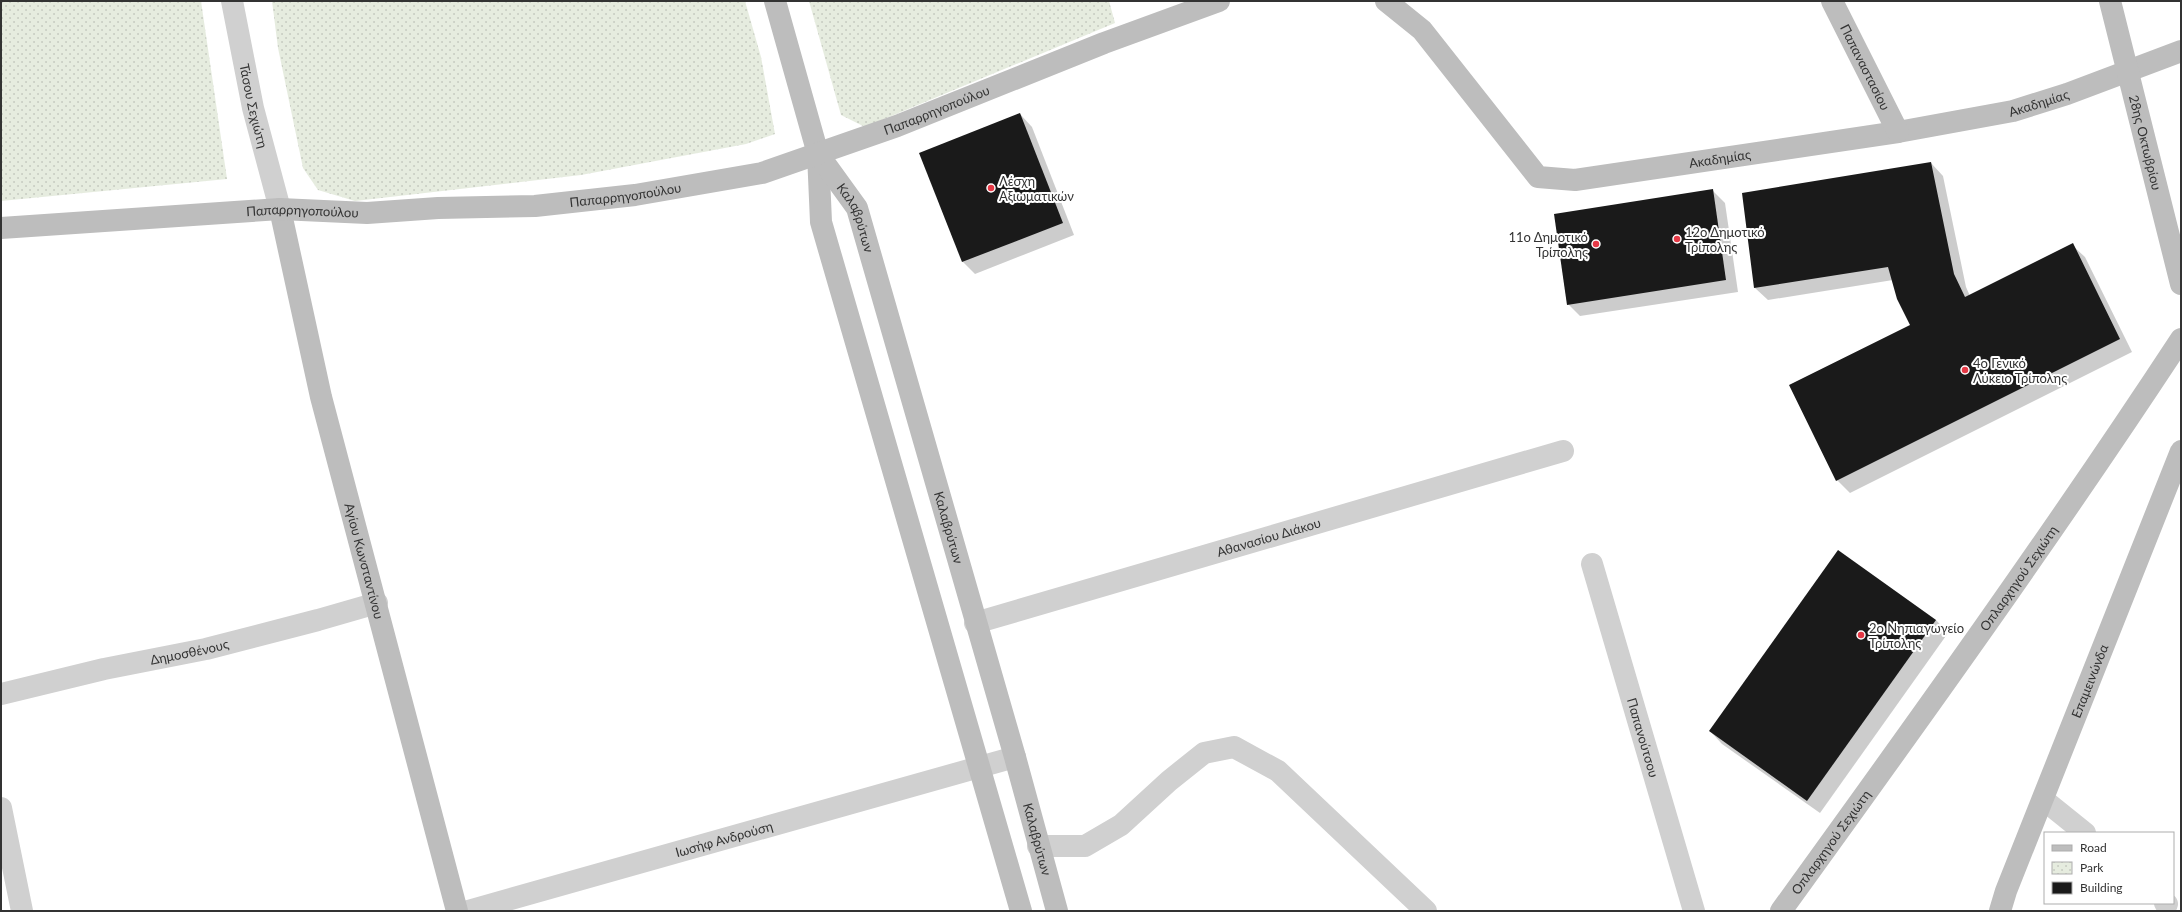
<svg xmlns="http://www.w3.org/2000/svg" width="2182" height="912" font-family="Lato,sans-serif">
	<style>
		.park { fill: url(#park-dots) }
		.shadow { fill: #0003 }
		.building { fill: #1a1a1a }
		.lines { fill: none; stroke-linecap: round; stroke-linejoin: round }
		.street { stroke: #d0d0d0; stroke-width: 22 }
		.secondary { stroke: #bdbdbd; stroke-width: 22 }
		.poi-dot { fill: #e63946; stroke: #fff; stroke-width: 1.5 }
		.labels { text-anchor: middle; stroke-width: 4; stroke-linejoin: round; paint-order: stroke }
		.street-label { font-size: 13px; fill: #333; stroke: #fff }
		.poi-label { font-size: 13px; fill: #333; stroke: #fff; text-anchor: start }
	</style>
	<defs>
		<pattern id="park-dots" width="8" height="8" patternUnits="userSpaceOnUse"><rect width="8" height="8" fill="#e6ecdf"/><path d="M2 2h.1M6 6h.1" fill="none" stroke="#c6cbc0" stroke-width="1.8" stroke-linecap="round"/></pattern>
	</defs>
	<rect width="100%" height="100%" fill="#fff"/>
	<g class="park">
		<path d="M1 1H201L227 179 1 201Z"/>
		<path d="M272 1H745L761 57 775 134 746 144 581 175 355 201 318 190 303 168 278 48Z"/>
		<path d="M809 1H1109L1115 23 865 127 841 115Z"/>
	</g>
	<g class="shadow">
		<path d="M1020 114 1032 127 1074 235 975 274 963 262Z"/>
		<path d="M1931 163 1943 176 1966 287 1970 296 2072 245 2085 257 2132 352 1850 493 1837 480 1911 326 1893 280 1768 300 1755 288 1743 194Z"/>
		<path d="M1712 190 1725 203 1738 292 1580 316 1568 304Z"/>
		<path d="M1838 551 1936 620 1948 633 1820 813 1722 744 1710 731Z"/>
	</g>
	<g class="building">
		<path d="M1020 113 1063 223 962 262 919 153Z"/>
		<path d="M1931 162 1954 274 1965 297 2073 243 2120 339 1836 481 1789 385 1910 325 1897 299 1888 267 1754 288 1742 193Z"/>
		<path d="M1713 189 1726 280 1567 305 1554 214Z"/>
		<path d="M1838 550 1936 620 1807 801 1709 731Z"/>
	</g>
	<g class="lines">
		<g class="street">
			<path id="s1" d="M232 1 253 108 280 209"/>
			<path id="s2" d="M1592 564 1694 911"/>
			<path id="s3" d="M975 623 1563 451"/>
			<path id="s4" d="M1 694 104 669 206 649 318 620 377 603"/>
			<path d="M2044 800 2085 833"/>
			<path d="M1 808 22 911"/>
			<path d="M1038 846H1085L1121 825 1169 781 1204 753 1234 747 1278 771 1426 911"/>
			<path d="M2165 903 2167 904"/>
			<path id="s5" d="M468 911 1015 757"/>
		</g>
		<g class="secondary">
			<path d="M775 1 818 154 821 222 1021 911"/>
			<path id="s6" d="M1386 1 1422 30 1538 177 1575 180 1898 132 2013 111 2067 94 2181 51"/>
			<path id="s7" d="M1832 1 1898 132"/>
			<path id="s8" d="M2110 1 2181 284"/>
			<path id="s9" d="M818 154 857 208 1015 757 1057 911"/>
			<path id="s10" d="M280 209 321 397 457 911"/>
			<path id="s11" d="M1 228 280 209 367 213 438 208 535 206 635 195 762 173 897 126 1104 43 1219 1"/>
			<path id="s12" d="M1781 911C1917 723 2053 534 2181 339"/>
			<path id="s13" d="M2000 911 2006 891 2181 451"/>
		</g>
	</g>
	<g class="poi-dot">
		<circle cx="991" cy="188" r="4"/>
		<circle cx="1677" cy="239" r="4"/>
		<circle cx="1596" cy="244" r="4"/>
		<circle cx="1965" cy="370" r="4"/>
		<circle cx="1861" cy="635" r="4"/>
	</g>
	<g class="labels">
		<g class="street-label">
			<text dy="5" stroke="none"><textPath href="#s7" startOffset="74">Παπαναστασίου</textPath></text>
			<text dy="5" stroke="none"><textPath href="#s6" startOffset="741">Ακαδημίας</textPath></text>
			<text dy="5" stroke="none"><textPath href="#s1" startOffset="107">Τάσου Σεχιώτη</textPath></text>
			<text dy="5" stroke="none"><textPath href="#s11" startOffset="950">Παπαρρηγοπούλου</textPath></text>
			<text dy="5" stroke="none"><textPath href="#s8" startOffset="146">28ης Οκτωβρίου</textPath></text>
			<text dy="5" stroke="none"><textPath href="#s6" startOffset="417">Ακαδημίας</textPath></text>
			<text dy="5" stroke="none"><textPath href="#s11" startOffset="626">Παπαρρηγοπούλου</textPath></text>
			<text dy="5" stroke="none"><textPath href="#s11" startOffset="302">Παπαρρηγοπούλου</textPath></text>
			<text dy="5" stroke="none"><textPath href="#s9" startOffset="75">Καλαβρύτων</textPath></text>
			<text dy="5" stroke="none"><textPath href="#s9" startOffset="399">Καλαβρύτων</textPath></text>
			<text dy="5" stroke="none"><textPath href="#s3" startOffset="306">Αθανασίου Διάκου</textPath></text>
			<text dy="5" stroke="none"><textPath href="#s10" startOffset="362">Αγίου Κωνσταντίνου</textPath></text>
			<text dy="5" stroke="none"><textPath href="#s12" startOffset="409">Οπλαρχηγού Σεχιώτη</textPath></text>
			<text dy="5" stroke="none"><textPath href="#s4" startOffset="193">Δημοσθένους</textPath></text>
			<text dy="5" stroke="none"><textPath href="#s13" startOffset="247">Επαμεινώνδα</textPath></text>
			<text dy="5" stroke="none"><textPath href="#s2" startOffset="181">Παπανούτσου</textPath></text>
			<text dy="5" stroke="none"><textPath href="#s5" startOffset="266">Ιωσήφ Ανδρούση</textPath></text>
			<text dy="5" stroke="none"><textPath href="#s9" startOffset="723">Καλαβρύτων</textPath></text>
			<text dy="5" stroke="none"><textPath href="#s12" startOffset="85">Οπλαρχηγού Σεχιώτη</textPath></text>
		</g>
		<g class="poi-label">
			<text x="999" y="186">Λέσχη<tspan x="999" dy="15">Αξιωματικών</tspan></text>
			<text x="1685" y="237">12ο Δημοτικό<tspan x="1685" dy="15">Τρίπολης</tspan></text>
			<text x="1588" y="242" text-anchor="end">11ο Δημοτικό<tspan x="1588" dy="15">Τρίπολης</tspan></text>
			<text x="1973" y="368">4ο Γενικό<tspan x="1973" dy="15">Λύκειο Τρίπολης</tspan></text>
			<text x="1869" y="633">2ο Νηπιαγωγείο<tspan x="1869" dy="15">Τρίπολης</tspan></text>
		</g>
	</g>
	<rect width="2182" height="912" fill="none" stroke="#333333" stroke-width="4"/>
	<rect x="2044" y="832" width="130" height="72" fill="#ffffff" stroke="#adadad"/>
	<rect x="2052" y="845" width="20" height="6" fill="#bdbdbd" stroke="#adadad"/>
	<text x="2080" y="852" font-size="12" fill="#333333">Road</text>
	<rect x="2052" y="862" width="20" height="12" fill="url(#park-dots)" stroke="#adadad"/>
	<text x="2080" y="872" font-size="12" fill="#333333">Park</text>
	<rect x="2052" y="882" width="20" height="12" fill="#1a1a1a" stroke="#adadad"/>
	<text x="2080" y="892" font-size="12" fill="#333333">Building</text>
</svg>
